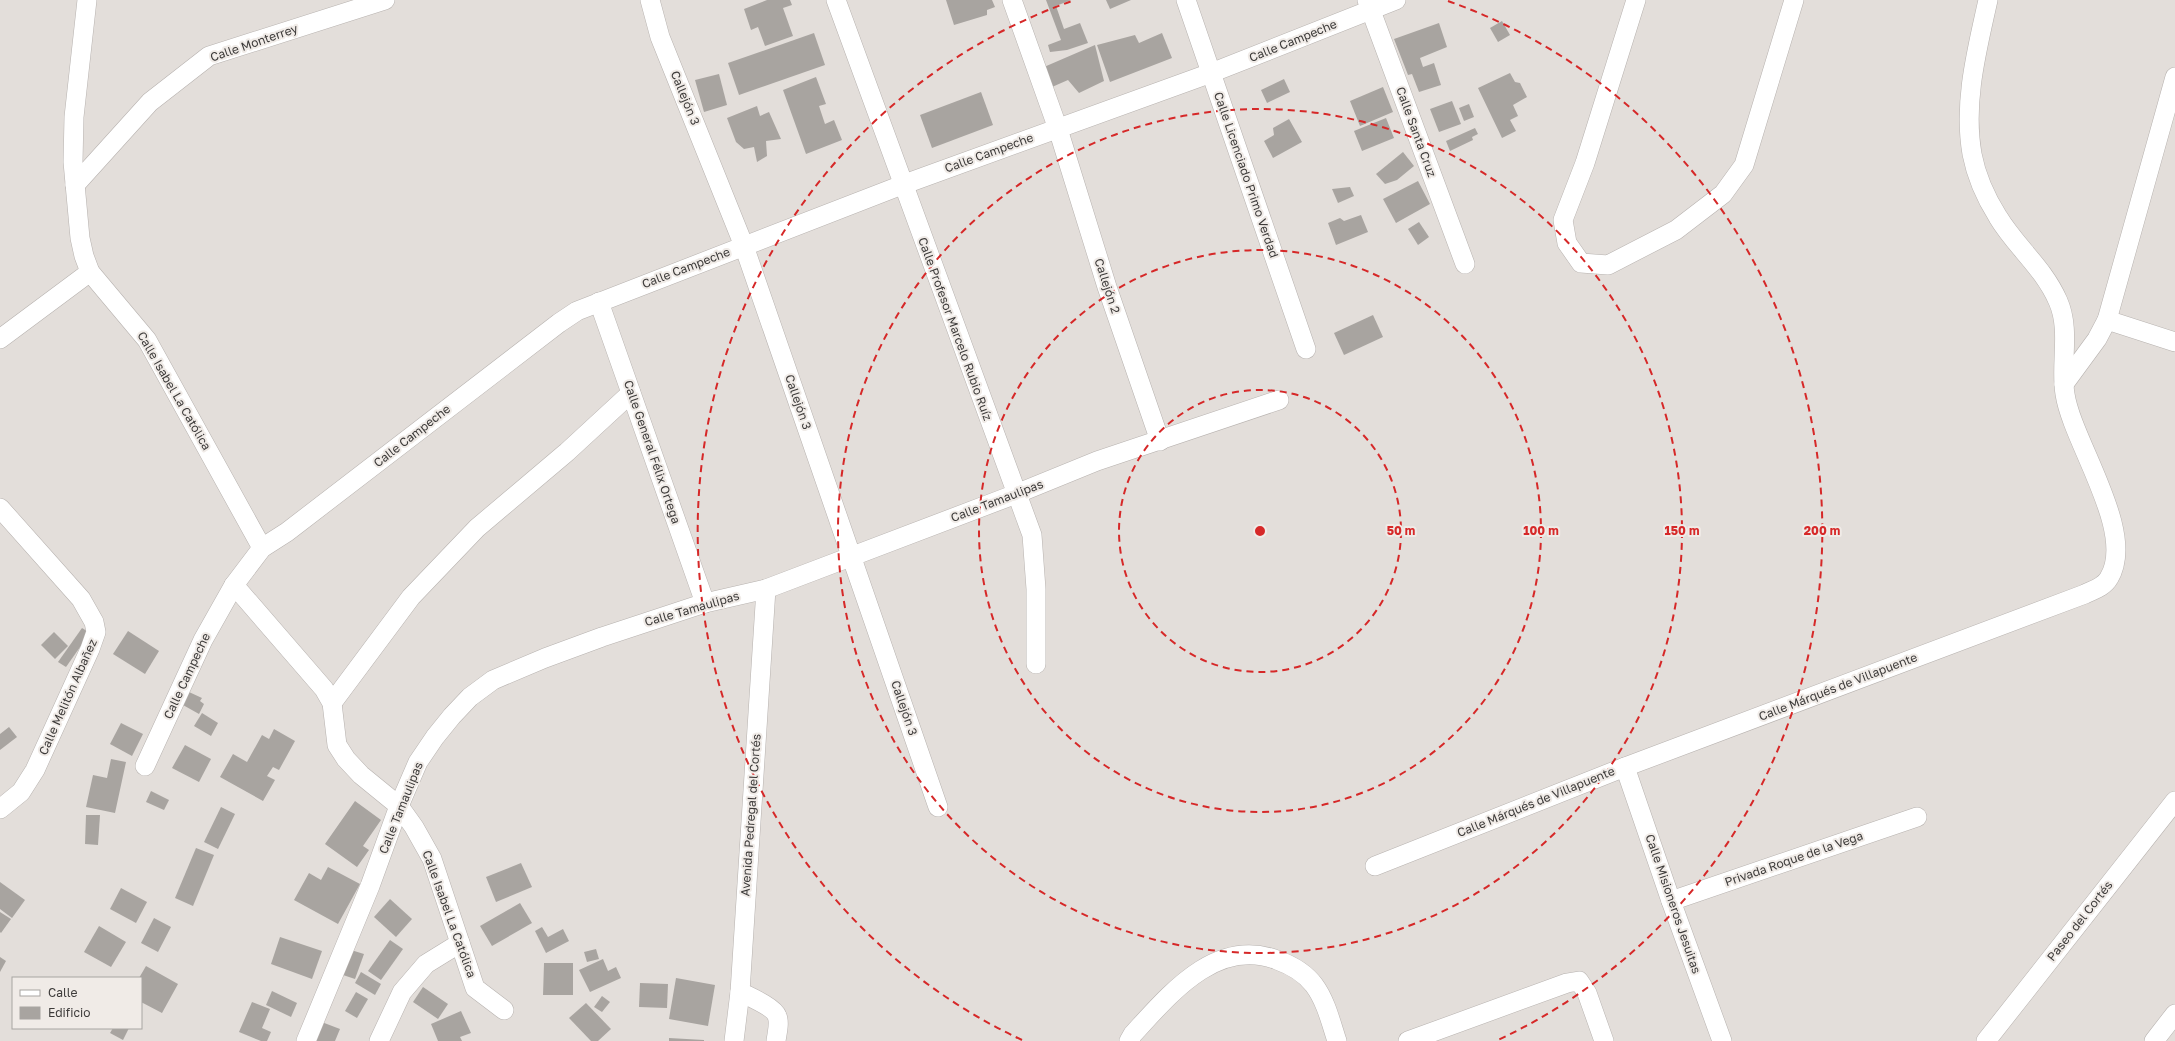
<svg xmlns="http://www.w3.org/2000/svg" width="2175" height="1041" font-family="'Golos Text',sans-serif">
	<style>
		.building { fill: #a8a4a0 }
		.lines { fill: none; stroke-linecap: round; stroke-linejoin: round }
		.minor-casing { stroke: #b7b2af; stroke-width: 20 }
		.minor { stroke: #fff; stroke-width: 19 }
		.ring { fill: none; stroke: #d62828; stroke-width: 2; stroke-dasharray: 7 5 }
		.labels { text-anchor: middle; stroke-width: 4; stroke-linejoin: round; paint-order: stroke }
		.street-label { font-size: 12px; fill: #3d3b3a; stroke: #f0ebe7 }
		.centre { fill: #d62828; stroke: #f0ebe7; stroke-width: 2 }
		.ring-label { font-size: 12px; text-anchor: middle; font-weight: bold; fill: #d62828; stroke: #f0ebe7; stroke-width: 4; stroke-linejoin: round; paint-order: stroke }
	</style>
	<rect width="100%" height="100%" fill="#e3deda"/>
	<g class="building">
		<path d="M767 0H790L792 5 783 8 793 36 765 46 758 27 751 30 744 9Z"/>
		<path d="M946 0H992L995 7 987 10V15L954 25Z"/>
		<path d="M1046 0H1071L1056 6 1064 29 1080 23 1088 43 1067 50 1050 52 1048 45 1061 40Z"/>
		<path d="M1106 0H1131L1110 9Z"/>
		<path d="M1502 21 1510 35 1498 42 1490 28Z"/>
		<path d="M1439 23 1447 47 1420 58 1423 67 1434 63 1441 85 1419 92 1412 74 1408 75 1394 39Z"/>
		<path d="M814 33 825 65 739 95 728 63Z"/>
		<path d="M1162 33 1172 58 1110 82 1097 45 1135 35 1139 43Z"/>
		<path d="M1095 45 1104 81 1079 93 1068 80 1052 87 1044 67Z"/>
		<path d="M1510 73 1515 82 1520 83 1527 97 1513 105 1518 116 1510 120 1516 131 1502 138 1478 88Z"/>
		<path d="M719 74 727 105 704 112 695 80Z"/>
		<path d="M816 77 826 104 819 106 825 124 834 120 842 140 806 154 783 90Z"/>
		<path d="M1284 79 1290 92 1267 103 1261 90Z"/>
		<path d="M1383 87 1393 112 1360 126 1350 101Z"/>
		<path d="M981 92 993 125 932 148 920 115Z"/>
		<path d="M1452 101 1461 124 1439 132 1430 109Z"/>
		<path d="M1469 104 1474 117 1464 121 1459 108Z"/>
		<path d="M757 106 760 116 769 112 781 139 766 141 767 156 757 162 754 147 744 149 736 142 727 118Z"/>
		<path d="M1386 118 1394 138 1362 151 1354 131Z"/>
		<path d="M1289 119 1302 142 1273 158 1264 141 1274 135 1273 128Z"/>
		<path d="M1475 128 1478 134 1472 137 1473 140 1450 151 1446 141Z"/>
		<path d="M1403 152 1414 166 1397 180 1385 184 1376 174Z"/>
		<path d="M1418 181 1430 204 1396 223 1383 199Z"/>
		<path d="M1350 187 1354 196 1338 203 1332 189Z"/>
		<path d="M1361 215 1368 232 1336 245 1328 223 1340 218 1344 221Z"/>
		<path d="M1419 222 1429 237 1418 245 1408 229Z"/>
		<path d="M1373 315 1383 337 1344 355 1334 333Z"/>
		<path d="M82 628 90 633 66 667 58 662Z"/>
		<path d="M128 631 159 651 145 674 113 654Z"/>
		<path d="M54 632 68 646 55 659 41 645Z"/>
		<path d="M189 692 202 698 200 701 204 704 199 714 183 705Z"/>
		<path d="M202 713 218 723 211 736 194 726Z"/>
		<path d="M121 723 143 734 132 756 110 744Z"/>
		<path d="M9 727 17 737 0 750V734Z"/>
		<path d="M274 729 295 741 279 770 273 767 267 776 275 780 263 801 220 777 233 754 247 762 262 735 269 739Z"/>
		<path d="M185 745 211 759 199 782 172 768Z"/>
		<path d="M111 759 126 762 115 813 86 807 93 775 107 778Z"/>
		<path d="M151 791 169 800 164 810 146 802Z"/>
		<path d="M355 801 381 820 363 846 369 850 357 867 325 844Z"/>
		<path d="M221 807 235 814 218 849 204 842Z"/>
		<path d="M86 815H100L98 845 85 844Z"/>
		<path d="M196 848 214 855 193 906 175 898Z"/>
		<path d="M521 863 532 887 496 902 486 877Z"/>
		<path d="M328 867 360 884 338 924 294 900 309 873 321 880Z"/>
		<path d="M0 882 25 900 12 918 0 909Z"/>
		<path d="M121 888 147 902 136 923 110 909Z"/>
		<path d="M390 899 412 919 396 937 374 917Z"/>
		<path d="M520 903 532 923 492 946 480 926Z"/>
		<path d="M0 912 11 919 1 933 0 932Z"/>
		<path d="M154 918 171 927 158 952 141 943Z"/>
		<path d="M99 926 126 942 111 967 84 952Z"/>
		<path d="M542 927 548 937 563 929 569 941 546 953 535 931Z"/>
		<path d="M280 937 322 951 312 979 271 964Z"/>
		<path d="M390 940 403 949 381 980 368 971Z"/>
		<path d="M596 949 599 959 587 962 584 952Z"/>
		<path d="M351 950 364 954 355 979 343 975Z"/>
		<path d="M0 957 6 961 0 972Z"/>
		<path d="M603 959 608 971 616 967 621 978 590 992 579 970Z"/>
		<path d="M544 963H573V995H543Z"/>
		<path d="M146 966 178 984 162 1013 141 1002V978H139Z"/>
		<path d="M361 972 381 984 375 995 355 983Z"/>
		<path d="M676 978 715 985 708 1026 669 1019Z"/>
		<path d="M640 983 668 984 667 1008 639 1007Z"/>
		<path d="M423 987 448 1004 438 1019 413 1002Z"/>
		<path d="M272 991 297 1003 291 1017 266 1005Z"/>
		<path d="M356 992 368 999 357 1018 345 1011Z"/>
		<path d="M602 996 610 1002 602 1012 594 1007Z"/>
		<path d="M252 1002 270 1009 262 1028 271 1032 267 1041H261L239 1032Z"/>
		<path d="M586 1003 611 1029 598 1041H591L569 1018Z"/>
		<path d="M461 1011 471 1033 460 1037 462 1041H438L431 1024Z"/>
		<path d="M319 1021 340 1029 335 1041H310Z"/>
		<path d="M113 1028H129L123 1040 110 1033Z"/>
		<path d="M669 1038 704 1040V1041H669Z"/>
	</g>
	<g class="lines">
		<g class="minor-casing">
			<g id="minor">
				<path d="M87 0 74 117 73 162 80 238 84 256 90 272 147 340 262 548"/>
				<path d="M650 0 660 37 744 246 938 807"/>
				<path d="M836 0 1032 535 1036 589V664"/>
				<path d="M1012 0 1058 129 1107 287 1160 441"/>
				<path d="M1186 0 1306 349"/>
				<path d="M1367 0 1465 264"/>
				<path d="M1636 0 1585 163 1563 220 1567 243 1581 263 1608 265 1676 230 1723 194 1744 165 1794 0"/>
				<path d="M75 185 150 102 209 56 385 0"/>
				<path d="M599 302 705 603"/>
				<path d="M2107 320 2175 342"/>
				<path d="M0 339 90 272"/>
				<path d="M2064 384 2097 339 2107 320 2175 77"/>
				<path d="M0 508 81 599 94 622 96 632 90 649 35 770 21 792 0 809"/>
				<path d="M234 585 324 689 332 703 337 745 346 759 361 775 399 806 414 827 432 859 475 988 504 1010"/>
				<path d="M332 703 411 597 477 528 567 452 631 393"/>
				<path d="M145 766 203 640 234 585 262 548 287 532 559 323 577 311 902 185 1211 73 1396 0"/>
				<path d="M1625 767 1671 901 1722 1041"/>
				<path d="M1375 866 1625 767 2085 594C2093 590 2104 587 2109 578 2137 532 2072 442 2065 394 2060 364 2071 330 2058 301 2043 267 2016 247 1998 217 1986 198 1976 175 1972 154 1963 102 1977 50 1988 0"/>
				<path d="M1671 901 1917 817"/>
				<path d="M740 992C748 996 774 1007 777 1016 780 1023 777 1033 776 1041"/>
				<path d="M306 1041 370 886 399 806 418 762 435 737 452 716 470 697 493 680 545 658 602 637 705 603 766 589 1016 494 1097 461 1279 400"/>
				<path d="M379 1041 402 992 426 964 460 943"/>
				<path d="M734 1041 740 992 766 589"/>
				<path d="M1129 1041 1133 1034C1170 994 1216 937 1277 960 1291 965 1305 973 1314 985 1326 1001 1331 1023 1337 1041"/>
				<path d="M1408 1041 1567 983 1579 981 1587 993 1604 1041"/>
				<path d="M1986 1041 2175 801"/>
				<path d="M2154 1041 2175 1014"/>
			</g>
		</g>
		<use href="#minor" class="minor"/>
	</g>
	<g class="ring">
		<circle cx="1260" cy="531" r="141"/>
		<circle cx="1260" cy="531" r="281"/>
		<circle cx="1260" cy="531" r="422"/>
		<path d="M1022 1040A562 562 0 0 1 1072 1M1448 1A562 562 0 0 1 1498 1040"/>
	</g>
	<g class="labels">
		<g class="street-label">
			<text transform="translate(1293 41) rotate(-22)" y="4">Calle Campeche</text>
			<text transform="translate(254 43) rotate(-19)" y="4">Calle Monterrey</text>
			<text transform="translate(685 98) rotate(68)" y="4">Callejón 3</text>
			<text transform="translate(1416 132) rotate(70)" y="4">Calle Santa Cruz</text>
			<text transform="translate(989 153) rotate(-20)" y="4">Calle Campeche</text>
			<text transform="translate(1246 175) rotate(71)" y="4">Calle Licenciado Primo Verdad</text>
			<text transform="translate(686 268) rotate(-21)" y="4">Calle Campeche</text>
			<text transform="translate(1107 286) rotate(72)" y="4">Callejón 2</text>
			<text transform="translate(955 329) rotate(70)" y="4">Calle Profesor Marcelo Rubio Ruíz</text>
			<text transform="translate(174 391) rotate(60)" y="4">Calle Isabel La Católica</text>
			<text transform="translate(798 402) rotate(71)" y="4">Callejón 3</text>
			<text transform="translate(412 436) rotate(-38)" y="4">Calle Campeche</text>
			<text transform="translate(652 452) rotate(71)" y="4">Calle General Félix Ortega</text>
			<text transform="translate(997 501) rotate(-21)" y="4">Calle Tamaulipas</text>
			<text transform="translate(692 609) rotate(-16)" y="4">Calle Tamaulipas</text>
			<text transform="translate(187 676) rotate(-65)" y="4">Calle Campeche</text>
			<text transform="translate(1838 687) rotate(-21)" y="4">Calle Márqués de Villapuente</text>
			<text transform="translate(68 697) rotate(-66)" y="4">Calle Melitón Albañez</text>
			<text transform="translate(904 708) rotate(71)" y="4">Callejón 3</text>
			<text transform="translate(1536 802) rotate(-22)" y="4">Calle Márqués de Villapuente</text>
			<text transform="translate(401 808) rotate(-68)" y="4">Calle Tamaulipas</text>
			<text transform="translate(751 815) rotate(-86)" y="4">Avenida Pedregal del Cortés</text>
			<text transform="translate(1794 859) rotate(-19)" y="4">Privada Roque de la Vega</text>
			<text transform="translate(1673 904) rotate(71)" y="4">Calle Misioneros Jesuitas</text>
			<text transform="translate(449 914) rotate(70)" y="4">Calle Isabel La Católica</text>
			<text transform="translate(2080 921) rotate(-52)" y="4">Paseo del Cortés</text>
		</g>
	</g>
	<circle cx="1260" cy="531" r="6" class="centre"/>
	<g class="ring-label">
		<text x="1401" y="535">50 m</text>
		<text x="1541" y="535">100 m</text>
		<text x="1682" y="535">150 m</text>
		<text x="1822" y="535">200 m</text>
	</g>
	<rect x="12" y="977" width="130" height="52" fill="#f0ebe7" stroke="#a8a5a2"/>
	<rect x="20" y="990" width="20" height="6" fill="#ffffff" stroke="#a8a5a2"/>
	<text x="48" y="997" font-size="12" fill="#3d3b3a">Calle</text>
	<rect x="20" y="1007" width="20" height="12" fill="#a8a4a0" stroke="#a8a5a2"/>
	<text x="48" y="1017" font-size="12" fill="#3d3b3a">Edificio</text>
</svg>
